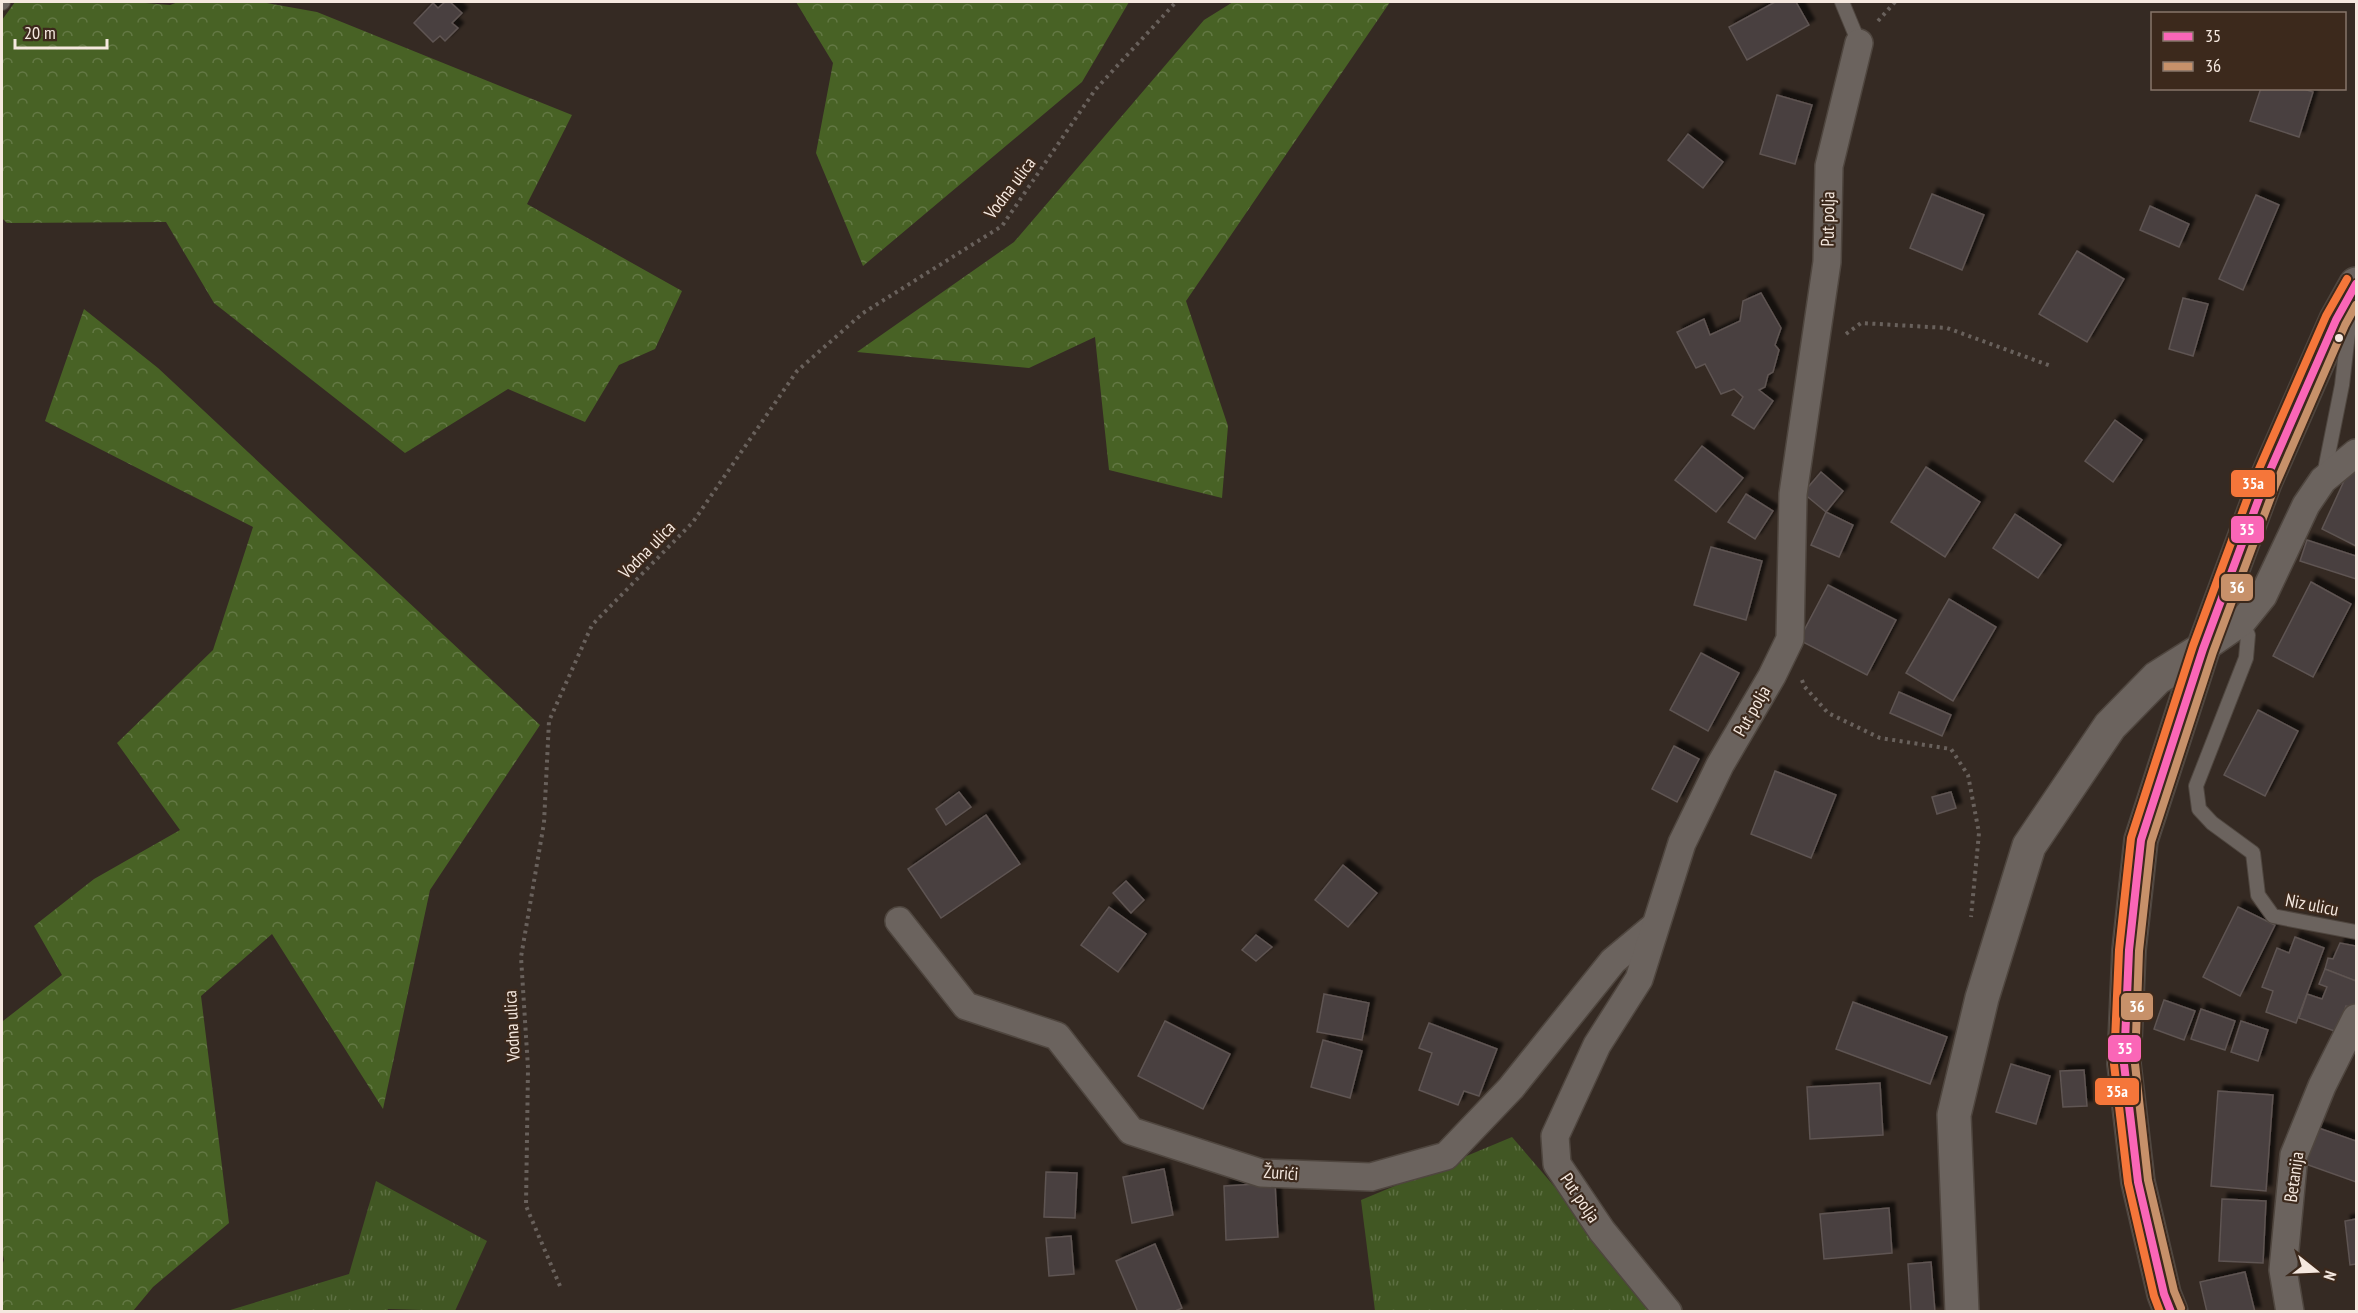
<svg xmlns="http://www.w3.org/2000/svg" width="2358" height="1313" font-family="'PT Sans Narrow',sans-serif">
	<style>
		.grass { fill: url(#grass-tufts) }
		.forest { fill: url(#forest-crowns) }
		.building { fill: #4a4140; stroke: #5e5452; stroke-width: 1.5; filter: url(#shadow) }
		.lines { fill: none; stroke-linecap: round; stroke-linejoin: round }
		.service-casing { stroke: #4f463f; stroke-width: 16 }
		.minor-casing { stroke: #4f463f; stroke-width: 30 }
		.tertiary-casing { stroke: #4f463f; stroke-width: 36 }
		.secondary-casing { stroke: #4f463f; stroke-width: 36 }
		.path { stroke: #69615c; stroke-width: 4; stroke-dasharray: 3 4.5; stroke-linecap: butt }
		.service { stroke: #6b635e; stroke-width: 14 }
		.minor { stroke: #6b635e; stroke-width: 27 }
		.tertiary { stroke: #6b635e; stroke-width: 33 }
		.secondary { stroke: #6b635e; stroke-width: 33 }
		.bus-1-casing { stroke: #3c291c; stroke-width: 12 }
		.bus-2-casing { stroke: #3c291c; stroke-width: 12 }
		.bus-3-casing { stroke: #3c291c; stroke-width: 12 }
		.bus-1 { stroke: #fa66b7; stroke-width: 8 }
		.bus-2 { stroke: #c7916a; stroke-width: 8 }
		.bus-3 { stroke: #f5763a; stroke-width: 8 }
		.bus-dot { fill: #f5e8df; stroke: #3c291c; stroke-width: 2 }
		.labels { text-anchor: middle; stroke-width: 4.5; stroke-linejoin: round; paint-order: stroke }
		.street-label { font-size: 18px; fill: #f5e8df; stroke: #3c291c }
		.line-badge { stroke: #3c291c; stroke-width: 2 }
		.badge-label { font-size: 16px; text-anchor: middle; font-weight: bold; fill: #fff }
	</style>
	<defs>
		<pattern id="grass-tufts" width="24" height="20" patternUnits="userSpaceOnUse" patternTransform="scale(1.5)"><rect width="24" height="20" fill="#415723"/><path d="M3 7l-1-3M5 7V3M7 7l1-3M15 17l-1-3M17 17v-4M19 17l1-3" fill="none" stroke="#5d6f42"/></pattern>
		<pattern id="forest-crowns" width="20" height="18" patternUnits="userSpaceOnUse" patternTransform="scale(1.5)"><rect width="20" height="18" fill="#486225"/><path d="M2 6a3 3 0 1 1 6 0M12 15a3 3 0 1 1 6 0" fill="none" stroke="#637844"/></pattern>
		<filter id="shadow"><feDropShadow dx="5.5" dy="-5.5" stdDeviation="1.5" flood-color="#0009"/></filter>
	</defs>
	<rect width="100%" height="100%" fill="#352a23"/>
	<g class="grass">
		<path d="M1512 1137 1661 1311H1375L1361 1200Z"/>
		<path d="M376 1181 487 1241 455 1311 388 1309 387 1312 227 1311 349 1274Z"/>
	</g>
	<g class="forest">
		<path d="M15 2H133L170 5 178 2H261L317 12 572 115 527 204 682 291 655 349 619 365 585 422 508 389 405 453 214 303 166 222 7 223 2 218V20Z"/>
		<path d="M796 2H1129L1082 82 863 266 816 153 833 63Z"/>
		<path d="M1233 2H1390L1186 301 1228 426 1222 498 1109 470 1095 337 1029 368 857 352 1014 242 1204 20Z"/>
		<path d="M84 309 158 368 540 725 430 890 383 1109 272 934 201 996 229 1223 153 1287 133 1311H2V1266L4 1260 2 1250 3 1021 62 975 34 926 94 879 180 830 117 743 213 650 253 527 45 421Z"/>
	</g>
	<g class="building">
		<path d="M445 2H450L462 13 452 23 458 28 445 41 440 36 433 42 414 23 433 3 438 8Z"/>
		<path d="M1775 2H1796L1809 25 1747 60 1729 27Z"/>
		<path d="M2261 88H2301L2313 92 2299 137 2250 121Z"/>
		<path d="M1777 95 1812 105 1795 164 1760 154Z"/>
		<path d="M1688 134 1723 162 1703 188 1668 160Z"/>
		<path d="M1932 194 1984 215 1962 270 1910 248Z"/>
		<path d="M2256 195 2279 205 2243 290 2219 279Z"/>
		<path d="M2150 206 2189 224 2179 247 2140 230Z"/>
		<path d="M2077 251 2124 279 2087 342 2039 314Z"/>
		<path d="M1761 293 1781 328 1775 345 1779 350 1773 372 1768 375 1765 387 1759 390 1773 401 1754 429 1732 415 1743 397 1734 389 1721 394 1705 364 1696 368 1677 332 1704 319 1710 335 1740 321 1743 301Z"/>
		<path d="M2183 298 2208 304 2193 356 2169 349Z"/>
		<path d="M2115 420 2142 440 2113 482 2085 461Z"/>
		<path d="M1702 446 1743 478 1716 512 1675 480Z"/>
		<path d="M1926 467 1980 502 1945 557 1891 522Z"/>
		<path d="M2349 470 2356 473V546L2322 529Z"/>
		<path d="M1821 472 1843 491 1826 512 1803 493Z"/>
		<path d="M1746 494 1773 511 1755 539 1728 522Z"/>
		<path d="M1826 512 1853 525 1839 557 1811 545Z"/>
		<path d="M2015 514 2061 545 2038 578 1993 548Z"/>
		<path d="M2307 540 2356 556V579L2300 561Z"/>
		<path d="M1711 547 1762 561 1746 620 1694 605Z"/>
		<path d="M2311 582 2351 604 2313 677 2273 656Z"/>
		<path d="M1828 585 1896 620 1867 675 1799 640Z"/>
		<path d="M1949 599 1996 627 1953 701 1906 673Z"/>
		<path d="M1701 653 1739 673 1708 731 1670 710Z"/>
		<path d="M1899 692 1951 715 1942 736 1890 713Z"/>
		<path d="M2258 710 2298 731 2265 796 2224 775Z"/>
		<path d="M1674 746 1699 759 1677 802 1652 789Z"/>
		<path d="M1775 771 1836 795 1811 858 1751 834Z"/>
		<path d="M959 792 971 807 946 825 936 809Z"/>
		<path d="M1951 792 1956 808 1937 814 1932 797Z"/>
		<path d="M986 815 1020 864 941 918 908 869Z"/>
		<path d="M1343 865 1377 893 1348 927 1315 900Z"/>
		<path d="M1126 881 1144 900 1131 913 1113 893Z"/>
		<path d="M1109 907 1146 934 1118 972 1081 945Z"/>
		<path d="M2238 907 2275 925 2240 996 2203 977Z"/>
		<path d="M1256 935 1272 947 1256 961 1242 950Z"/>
		<path d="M2295 937 2324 948 2296 1023 2266 1012 2273 991 2262 987 2277 948 2289 953Z"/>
		<path d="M2340 943 2356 946V981L2325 969 2328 958 2333 959Z"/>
		<path d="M2325 969 2356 981V1008L2346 1006 2337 1032 2299 1018 2307 994 2322 999 2327 987 2319 984Z"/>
		<path d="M1324 994 1369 1003 1362 1040 1317 1032Z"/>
		<path d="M2164 1000 2195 1011 2184 1040 2154 1029Z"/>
		<path d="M1853 1002 1947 1037 1930 1084 1836 1049Z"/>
		<path d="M2201 1009 2235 1021 2225 1050 2191 1039Z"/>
		<path d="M1165 1021 1230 1054 1203 1109 1138 1076Z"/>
		<path d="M2241 1021 2268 1030 2258 1061 2231 1052Z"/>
		<path d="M1429 1023 1497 1049 1479 1096 1464 1091 1458 1105 1419 1090 1432 1053 1419 1048Z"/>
		<path d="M1323 1040 1362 1051 1350 1098 1311 1087Z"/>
		<path d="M2011 1064 2050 1076 2036 1124 1996 1112Z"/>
		<path d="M2084 1070 2087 1106 2063 1107 2060 1071Z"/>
		<path d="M1880 1083 1883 1135 1810 1139 1807 1087Z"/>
		<path d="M2218 1091 2273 1095 2266 1191 2211 1186Z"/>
		<path d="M2313 1126 2356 1141V1182L2300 1162Z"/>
		<path d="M1164 1169 1173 1215 1132 1223 1123 1177Z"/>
		<path d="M1046 1172 1077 1173 1075 1218 1044 1217Z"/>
		<path d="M1275 1183 1278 1237 1226 1240 1224 1186Z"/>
		<path d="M2222 1199 2266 1201 2263 1263 2219 1261Z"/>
		<path d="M1889 1208 1892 1253 1824 1259 1820 1214Z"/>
		<path d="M2356 1219V1264L2350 1265 2345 1221Z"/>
		<path d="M1071 1236 1074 1274 1049 1276 1046 1238Z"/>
		<path d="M1155 1244 1182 1308 1173 1312H1138L1116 1261Z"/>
		<path d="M1931 1262 1935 1312H1911L1908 1264Z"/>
		<path d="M2245 1272 2255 1312H2207L2200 1282Z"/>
	</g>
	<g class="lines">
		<g class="service-casing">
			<g id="service">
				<path d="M1842 2 1859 43"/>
				<path d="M2 3 3 2"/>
				<path d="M2324 475 2342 385 2350 317"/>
				<path d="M2242 622 2248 635 2246 658 2196 786 2199 809 2212 823 2253 853 2258 895 2273 916 2356 932"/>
			</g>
		</g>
		<g class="minor-casing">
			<g id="minor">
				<path d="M2203 649 2242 622 2263 596 2306 505 2323 480 2356 453"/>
				<path d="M899 921 966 1006 1057 1036 1131 1131 1261 1173 1371 1177 1446 1156 1511 1088 1613 961 1655 926"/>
				<path d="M1668 1312 1602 1231 1557 1164 1555 1136 1597 1045 1639 979 1682 843 1720 765 1772 676 1790 639 1793 494 1827 262 1829 166 1859 43"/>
				<path d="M2290 1312 2283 1270 2294 1155 2322 1086 2356 1018"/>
			</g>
		</g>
		<g class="tertiary-casing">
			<path id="tertiary" d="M1962 1312 1954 1115 1982 998 2029 846 2110 726 2157 678 2203 649"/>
		</g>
		<g class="secondary-casing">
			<path id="secondary" d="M2171 1312 2164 1294 2138 1182 2124 1064 2129 950 2141 840 2203 649 2265 482 2336 320 2356 284"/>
		</g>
		<g class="path">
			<path d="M1878 21 1895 2"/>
			<path d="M1846 334 1861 323 1947 328 2051 366"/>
			<path d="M1802 680 1804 686 1828 713 1880 738 1951 749 1968 775 1979 833 1971 917"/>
			<path d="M560 1286 526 1206 528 1068 521 957 544 823 549 721 592 625 693 522 797 371 863 313 1002 226 1095 90 1176 2"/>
		</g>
		<use href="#service" class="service"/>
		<use href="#minor" class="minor"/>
		<use href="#tertiary" class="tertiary"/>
		<use href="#secondary" class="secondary"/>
		<g class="bus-1-casing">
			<path id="bus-1" d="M2171 1312 2164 1294 2138 1182 2124 1064 2129 950 2141 840 2203 649 2265 482 2336 320 2356 284"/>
		</g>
		<g class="bus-2-casing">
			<path id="bus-2" d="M2181 1308 2174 1291 2148 1180 2135 1064 2139 951 2151 842 2213 652 2275 486 2345 325 2356 305"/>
		</g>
		<g class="bus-3-casing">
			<path id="bus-3" d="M2160 1312 2154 1296 2128 1183 2114 1064 2119 950 2131 838 2193 646 2255 478 2326 316 2347 279"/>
		</g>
		<use href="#bus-1" class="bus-1"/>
		<use href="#bus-2" class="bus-2"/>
		<use href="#bus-3" class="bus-3"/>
	</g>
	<circle class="bus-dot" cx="2339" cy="338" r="5"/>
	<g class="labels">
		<g class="street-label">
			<text transform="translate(1010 188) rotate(-53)" y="6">Vodna ulica</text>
			<text transform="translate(1828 219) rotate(-89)" y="6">Put polja</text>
			<text transform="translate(647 550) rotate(-46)" y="6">Vodna ulica</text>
			<text transform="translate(1752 711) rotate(-60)" y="6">Put polja</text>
			<text transform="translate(2312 905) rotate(11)" y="6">Niz ulicu</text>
			<text transform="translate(512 1026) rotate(-93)" y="6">Vodna ulica</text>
			<text transform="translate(1281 1173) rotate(4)" y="6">Žurići</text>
			<text transform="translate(2294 1177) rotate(-82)" y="6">Betanija</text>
			<text transform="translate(1580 1198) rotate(56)" y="6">Put polja</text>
		</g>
	</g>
	<g class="line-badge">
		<rect x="2230" y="469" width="46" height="29" rx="6" fill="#f5763a"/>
		<rect x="2230" y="515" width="35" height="29" rx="6" fill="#fa66b7"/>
		<rect x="2220" y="573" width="34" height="29" rx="6" fill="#c7916a"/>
		<rect x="2120" y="992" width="34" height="29" rx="6" fill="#c7916a"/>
		<rect x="2107" y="1034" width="35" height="29" rx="6" fill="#fa66b7"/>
		<rect x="2094" y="1077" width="46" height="29" rx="6" fill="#f5763a"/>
	</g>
	<g class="badge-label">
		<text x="2253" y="489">35a</text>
		<text x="2247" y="535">35</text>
		<text x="2237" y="593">36</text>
		<text x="2137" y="1012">36</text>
		<text x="2125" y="1054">35</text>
		<text x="2117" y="1097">35a</text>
	</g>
	<rect width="2358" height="1313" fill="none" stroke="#f5e8df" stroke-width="6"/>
	<rect x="2151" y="12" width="195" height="78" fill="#3c291c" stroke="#86756a" stroke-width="1.5"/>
	<rect x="2163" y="32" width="30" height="9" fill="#fa66b7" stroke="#86756a" stroke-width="1.5"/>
	<text x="2205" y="42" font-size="18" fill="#f5e8df">35</text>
	<rect x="2163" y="62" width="30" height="9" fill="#c7916a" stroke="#86756a" stroke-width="1.5"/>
	<text x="2205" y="72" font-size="18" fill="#f5e8df">36</text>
	<g transform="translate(2316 1271) rotate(108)" stroke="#3c291c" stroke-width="4.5" paint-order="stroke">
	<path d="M0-4.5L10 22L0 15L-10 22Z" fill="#f5e8df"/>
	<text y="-9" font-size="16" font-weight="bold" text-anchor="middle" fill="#f5e8df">N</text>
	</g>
	<path d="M15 39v9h92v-9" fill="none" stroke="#f5e8df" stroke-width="3"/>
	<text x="24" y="39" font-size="18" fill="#f5e8df" stroke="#3c291c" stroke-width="4.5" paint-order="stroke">20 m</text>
</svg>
